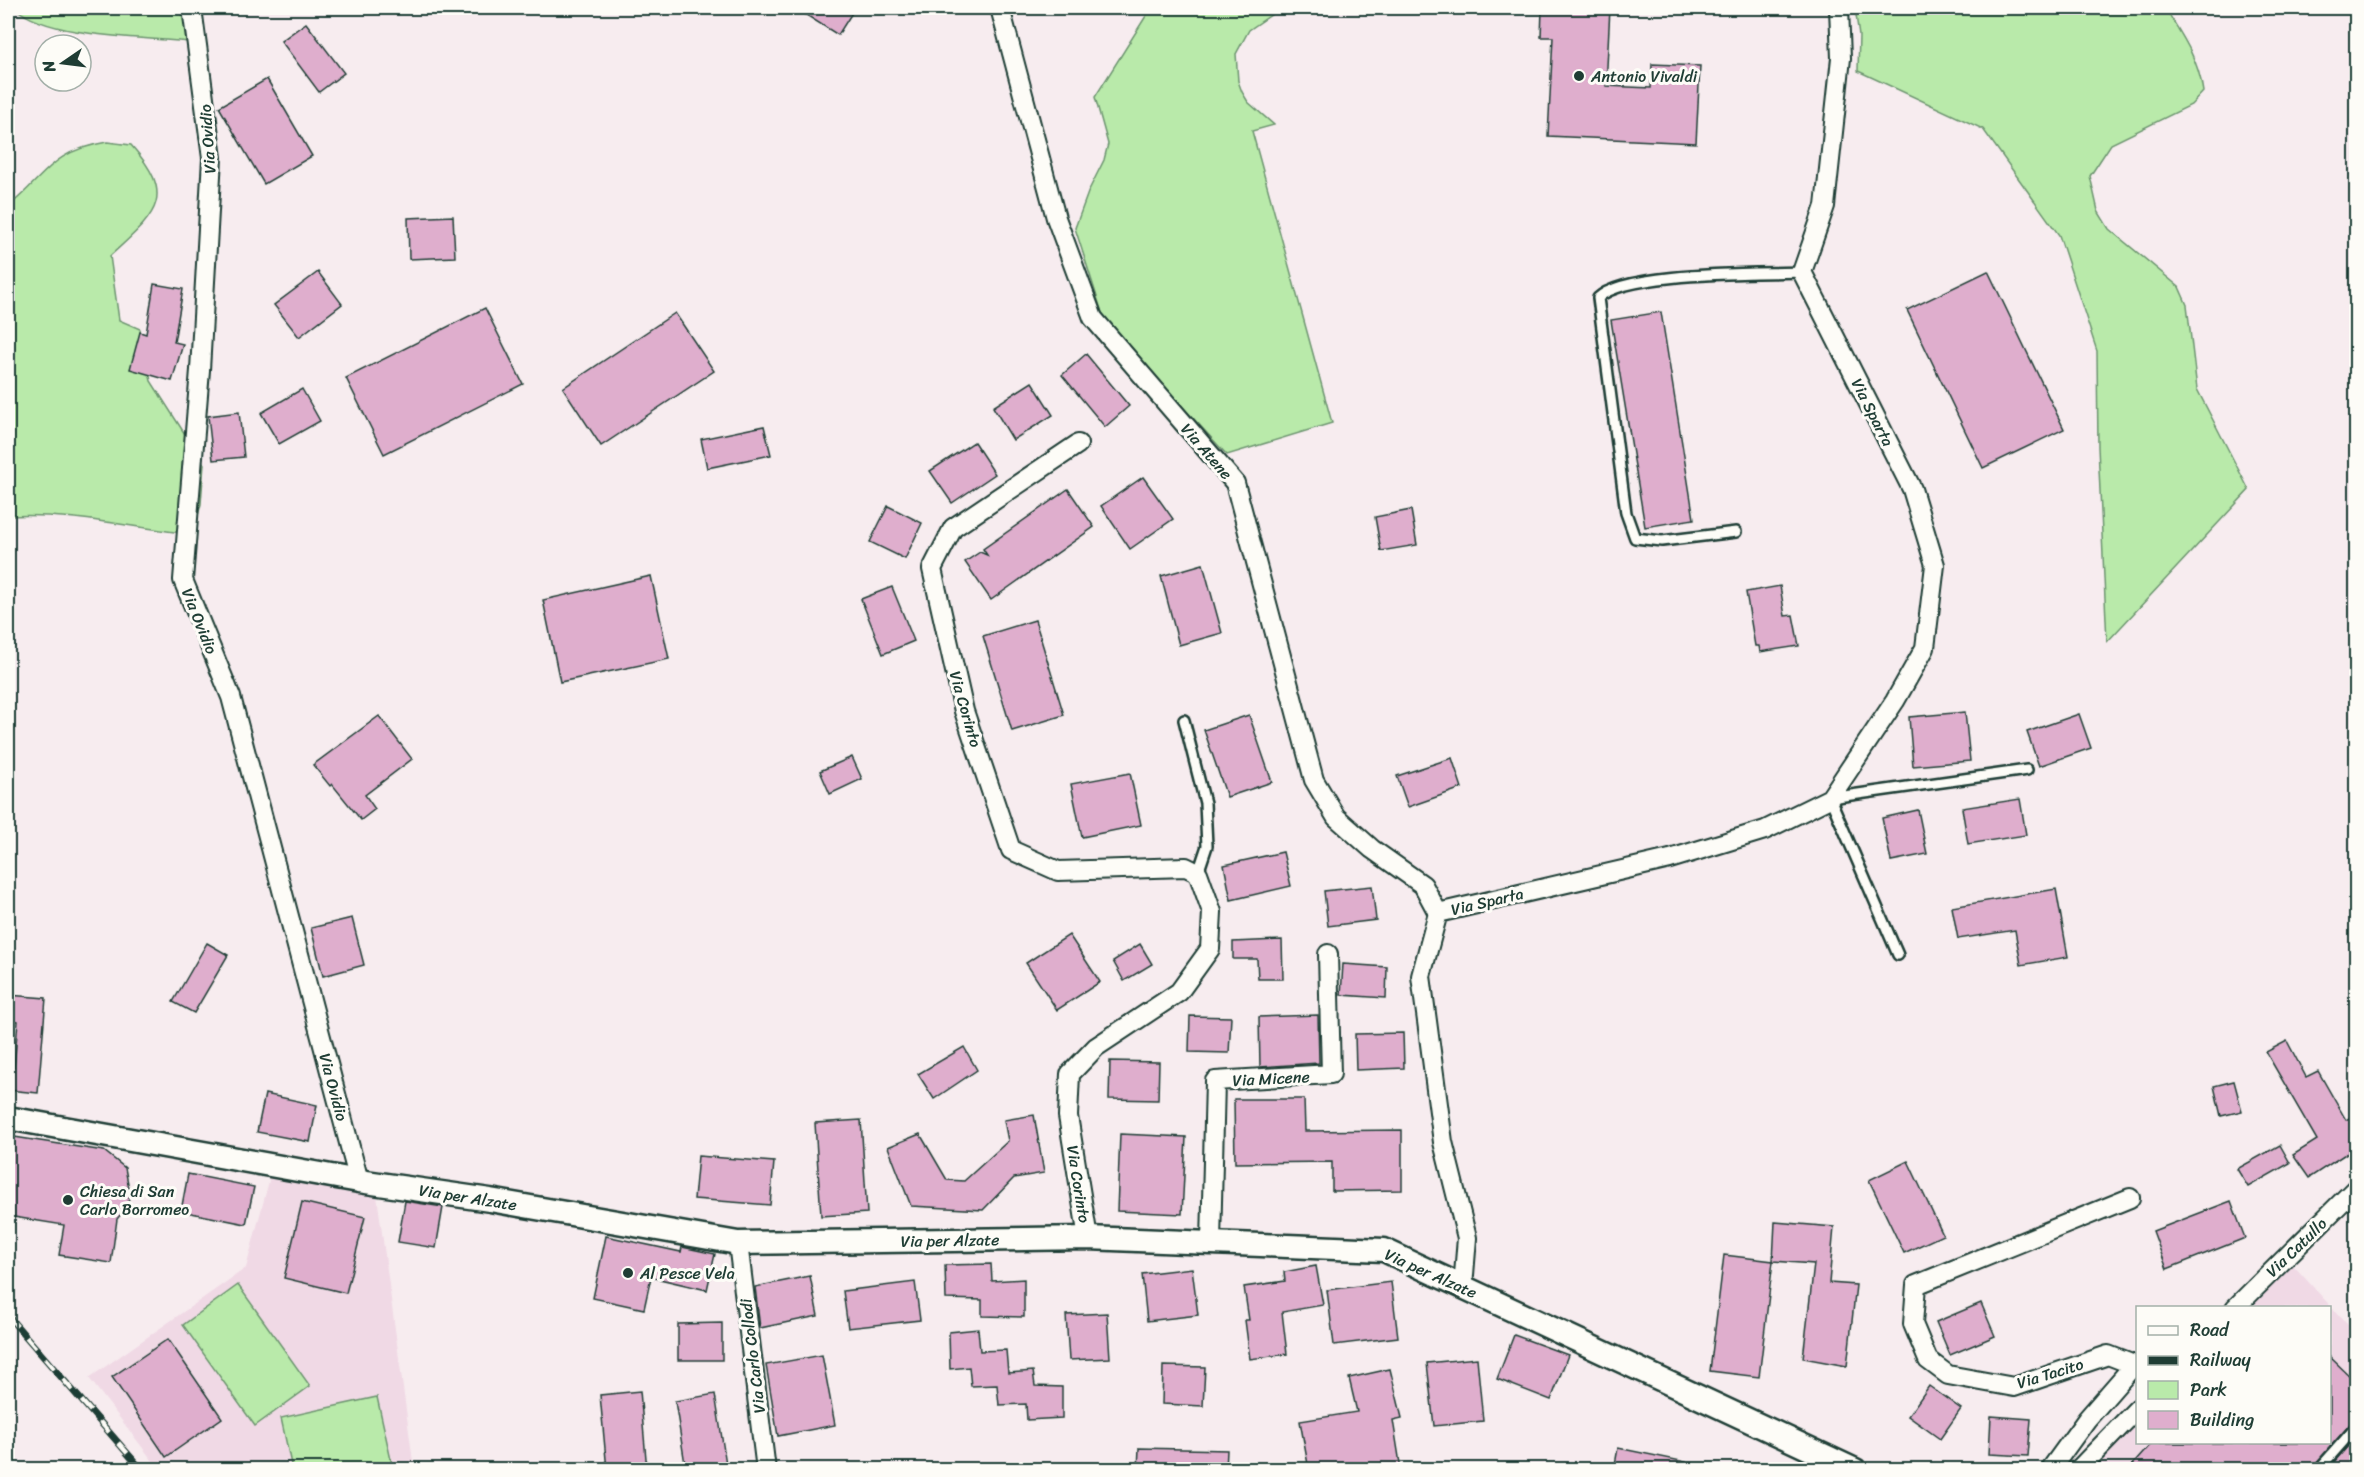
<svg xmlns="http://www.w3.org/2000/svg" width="2364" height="1477" font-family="Sriracha,sans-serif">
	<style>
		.built { fill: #f0d9e5 }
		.green { fill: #b9eaaa; stroke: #6c946f; stroke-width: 1.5 }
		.building { fill: #dfaecd; stroke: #1f3d34; stroke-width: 1.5 }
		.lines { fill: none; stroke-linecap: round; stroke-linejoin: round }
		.service-casing { stroke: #1f3d34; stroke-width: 14 }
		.minor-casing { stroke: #1f3d34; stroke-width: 22 }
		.tertiary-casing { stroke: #1f3d34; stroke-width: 27 }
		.service { stroke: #fdfcf7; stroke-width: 9 }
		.minor { stroke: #fdfcf7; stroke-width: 18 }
		.tertiary { stroke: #fdfcf7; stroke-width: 22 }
		.rail-casing { stroke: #1f3d34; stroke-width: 7 }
		.rail { stroke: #fdfcf7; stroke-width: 4.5; stroke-dasharray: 14; stroke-linecap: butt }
		.poi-dot { fill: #1f3d34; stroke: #fdfcf7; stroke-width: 2 }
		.labels { text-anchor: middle; stroke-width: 6; stroke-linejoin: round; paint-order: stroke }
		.poi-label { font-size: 16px; fill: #1f3d34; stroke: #fdfcf7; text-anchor: start }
		.street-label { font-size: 16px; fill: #1f3d34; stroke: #fdfcf7 }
	</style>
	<rect width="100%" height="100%" fill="#f7ecef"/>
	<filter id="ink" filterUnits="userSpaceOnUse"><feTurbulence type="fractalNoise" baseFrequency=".0167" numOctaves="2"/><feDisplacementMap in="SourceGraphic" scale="12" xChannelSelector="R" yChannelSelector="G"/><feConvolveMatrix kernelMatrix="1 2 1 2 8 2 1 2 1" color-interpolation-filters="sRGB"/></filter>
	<g filter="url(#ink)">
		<g class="built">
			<path d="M270 1177 377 1196 414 1469H159L89 1378 246 1268Z"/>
			<path d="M2293 1265 2356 1334V1469L2091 1470 2137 1422 2138 1442H2330V1308L2251 1307Z"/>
		</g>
		<g class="green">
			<path d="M15 8H183L188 42C142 37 49 38 15 8Z"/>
			<path d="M1151 8H1281L1249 30 1236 54 1238 81 1242 92 1248 102 1274 125 1252 131 1332 423 1227 455 1105 322 1075 228 1089 190 1104 160 1108 144 1095 97Z"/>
			<path d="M1855 8H2165C2182 35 2199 60 2203 92L2191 105 2111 144 2090 176 2098 211 2109 229 2179 287 2187 305 2197 389 2249 490 2107 642 2098 447 2097 351 2059 235 1983 129 1858 71 1859 36Z"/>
			<path d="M107 142 131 145C179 199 154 215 110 256L119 320 140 329 151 381 204 464 201 504 193 534C131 528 70 512 8 516V207C48 174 49 152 107 142Z"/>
			<path d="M238 1285 310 1386 255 1426 183 1325Z"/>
			<path d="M377 1397 393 1469H292L281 1418Z"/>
		</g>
		<g class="building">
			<path d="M795 8H855L838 35Z"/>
			<path d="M1554 8H1610L1606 86 1651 88 1652 64 1700 66 1696 143 1548 136 1553 37H1541L1542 10 1554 11Z"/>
			<path d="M306 23 344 73 319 92 281 41Z"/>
			<path d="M267 79 312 156 264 184 219 107Z"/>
			<path d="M453 216 455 257 409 259 408 218Z"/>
			<path d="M1988 271 2064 429 1983 468 1907 310Z"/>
			<path d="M318 272 342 304 299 337 274 305Z"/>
			<path d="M154 284 183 289 174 342 183 344 172 381 130 369 140 332 146 334Z"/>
			<path d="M485 308 523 384 384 454 346 378Z"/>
			<path d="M1661 312 1694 519 1645 527 1611 320Z"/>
			<path d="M675 313 714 371 601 446 563 388Z"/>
			<path d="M1086 354 1129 406 1105 427 1062 375Z"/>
			<path d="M1032 382 1053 415 1013 440 993 407Z"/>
			<path d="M302 389 320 421 279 444 261 413Z"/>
			<path d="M239 412 244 457 213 460 208 416Z"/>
			<path d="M764 426 771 455 707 468 701 439Z"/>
			<path d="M974 442 995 474 952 503 930 471Z"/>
			<path d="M1143 477 1173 519 1130 549 1101 506Z"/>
			<path d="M1068 489 1094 527 991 600 965 562 980 552 987 555 983 549Z"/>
			<path d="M888 506 922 523 905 559 870 542Z"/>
			<path d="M1411 510 1417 545 1381 551 1375 517Z"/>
			<path d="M1203 564 1222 633 1179 645 1161 576Z"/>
			<path d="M651 576 669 659 560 682 543 600Z"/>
			<path d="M1780 586 1785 616 1793 615 1799 646 1760 652 1759 646H1755L1746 592Z"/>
			<path d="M892 587 914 641 883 654 861 599Z"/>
			<path d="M1035 620 1064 715 1012 731 983 636Z"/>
			<path d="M1965 712 1970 761 1913 766 1909 717Z"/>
			<path d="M2079 714 2091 748 2039 766 2027 732Z"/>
			<path d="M1249 715 1272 782 1227 797 1204 730Z"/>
			<path d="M379 716 412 759 365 795 375 809 361 820 332 784 330 786 313 765Z"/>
			<path d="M852 757 862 779 830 794 820 771Z"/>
			<path d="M1452 758 1462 788 1408 807 1397 776Z"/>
			<path d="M1130 773 1141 825 1082 837 1071 784Z"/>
			<path d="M2020 799 2026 835 1968 844 1962 808Z"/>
			<path d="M1918 810 1927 854 1891 861 1882 818Z"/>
			<path d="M1283 852 1291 886 1231 900 1224 865Z"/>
			<path d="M1372 886 1376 920 1328 926 1324 891Z"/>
			<path d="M2056 889 2068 957 2021 965 2015 930 1958 939 1952 907Z"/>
			<path d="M352 918 364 965 323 976 311 928Z"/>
			<path d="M1069 935 1100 982 1057 1010 1026 963Z"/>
			<path d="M1282 940 1283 979H1258L1257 959H1233V942Z"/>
			<path d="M207 943 228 955 194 1013 173 1002Z"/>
			<path d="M1140 944 1152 964 1124 981 1113 961Z"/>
			<path d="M1343 964 1387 967 1386 998 1341 995Z"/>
			<path d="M8 995 46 998 38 1093 8 1090V1067L14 1068 18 1021 8 1020Z"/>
			<path d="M1318 1015 1319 1063 1260 1067 1259 1017Z"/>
			<path d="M1190 1016 1231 1017 1229 1053 1189 1052Z"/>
			<path d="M1403 1033 1404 1068 1356 1070 1355 1034Z"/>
			<path d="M2287 1041 2306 1077 2318 1071 2346 1120 2356 1114V1147L2309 1178 2293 1155 2317 1140 2266 1052Z"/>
			<path d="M964 1047 977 1070 934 1099 918 1074Z"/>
			<path d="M1110 1061 1159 1062 1158 1100 1109 1099Z"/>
			<path d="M2234 1081 2242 1111 2221 1116 2214 1086Z"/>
			<path d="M265 1094 317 1105 310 1142 257 1132Z"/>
			<path d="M1234 1099H1304L1305 1131 1402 1130V1190L1332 1191V1162L1235 1163Z"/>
			<path d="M1034 1115 1044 1173 1014 1178 983 1210 911 1206 888 1147 920 1134 947 1180 964 1181 1008 1141 1004 1120Z"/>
			<path d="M861 1120 867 1213 821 1216 815 1123Z"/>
			<path d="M1120 1134 1186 1137 1182 1214 1117 1211Z"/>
			<path d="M8 1136 104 1151 125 1168 130 1194 127 1207 117 1219 111 1263 59 1255 64 1225 8 1216Z"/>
			<path d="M2280 1145 2290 1163 2248 1187 2237 1169Z"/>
			<path d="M698 1156 774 1162 770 1205 694 1199Z"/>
			<path d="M1908 1161 1943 1235 1904 1253 1869 1180Z"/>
			<path d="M188 1174 254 1187 246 1224 181 1211Z"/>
			<path d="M405 1201 443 1207 436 1248 398 1242Z"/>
			<path d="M2231 1201 2245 1238 2167 1269 2153 1231Z"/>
			<path d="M302 1202 365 1217 346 1293 284 1278Z"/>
			<path d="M1775 1222 1834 1227 1829 1283 1856 1285 1847 1366 1803 1358 1814 1264 1773 1261Z"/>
			<path d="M606 1236 681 1252 682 1247 715 1254 707 1290 651 1277 644 1309 593 1298Z"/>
			<path d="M1724 1255 1773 1261 1759 1377 1710 1371Z"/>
			<path d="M991 1264 992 1281 1024 1279V1317L982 1316V1300L946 1299 945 1265Z"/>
			<path d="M1316 1266 1323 1305 1282 1312 1287 1354 1250 1359 1245 1320H1249L1244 1287 1285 1281 1284 1272Z"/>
			<path d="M1192 1268 1198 1315 1147 1321 1142 1274Z"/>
			<path d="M810 1276 818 1316 760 1328 755 1287Z"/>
			<path d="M915 1282 920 1320 848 1328 843 1291Z"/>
			<path d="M1391 1282 1398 1337 1334 1345 1327 1290Z"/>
			<path d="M1981 1303 1995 1336 1950 1355 1936 1322Z"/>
			<path d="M1107 1313 1110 1358 1069 1360 1066 1315Z"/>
			<path d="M722 1323V1360H678V1324Z"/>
			<path d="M978 1329 980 1351 1006 1350 1008 1373 1033 1371 1035 1386 1062 1387V1418L1027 1420 1026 1404 999 1405 997 1385 971 1386 969 1367 950 1369 949 1332Z"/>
			<path d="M1514 1335 1568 1355 1551 1400 1497 1379Z"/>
			<path d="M168 1339 222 1418 166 1457 112 1377Z"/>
			<path d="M822 1355 835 1425 778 1436 766 1365Z"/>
			<path d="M2330 1357 2356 1382V1420L2351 1423 2311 1470H2128L2152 1443H2330Z"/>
			<path d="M1477 1358 1483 1421 1434 1426 1427 1363Z"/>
			<path d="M1163 1366 1205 1367 1203 1406 1162 1404Z"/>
			<path d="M1390 1369 1402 1418 1393 1420 1401 1470H1361L1360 1463 1309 1470 1300 1421 1357 1412 1349 1378Z"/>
			<path d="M1929 1386 1961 1409 1940 1439 1908 1416Z"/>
			<path d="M640 1391 647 1470H607L600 1395Z"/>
			<path d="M715 1394 726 1464 686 1470 675 1401Z"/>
			<path d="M1991 1416 2031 1419 2028 1456 1989 1454Z"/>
			<path d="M2356 1437V1470H2327Z"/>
			<path d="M1139 1448 1227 1450 1226 1470H1138Z"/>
			<path d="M1618 1448 1686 1462V1470H1614Z"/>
		</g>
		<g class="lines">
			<g class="service-casing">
				<g id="service">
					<path d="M1736 532 1662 541 1635 538 1626 513 1598 298C1625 271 1760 274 1802 272"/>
					<path d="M1184 720 1205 803 1207 846 1198 873"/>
					<path d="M1898 955 1830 798 2027 770"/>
					<path d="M2318 1470 2356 1427"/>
				</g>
			</g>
			<g class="minor-casing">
				<g id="minor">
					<path d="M192 8 212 158 200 370 183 580 231 697 359 1181"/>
					<path d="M1000 8 1056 218 1093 318 1235 483 1314 780 1336 817 1372 849 1423 885 1438 913"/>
					<path d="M1078 444 953 528 932 569 964 711 1011 850 1058 871 1186 867 1198 873 1212 912 1210 949 1179 992 1096 1047 1070 1074 1068 1116 1088 1238"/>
					<path d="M1211 1242 1215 1081 1331 1074 1328 954"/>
					<path d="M738 1243 766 1470"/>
					<path d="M1463 1287 1467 1238 1443 1142 1421 976 1438 913 1670 859 1765 830 1830 798 1895 701 1925 648 1935 565 1912 489 1802 272 1825 206 1841 58 1839 8"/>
					<path d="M2235 1308 2356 1188"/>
					<path d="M2050 1470 2087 1419 2134 1365 2108 1355 2014 1387 1948 1375 1928 1360 1913 1324 1916 1285 2130 1198"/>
					<path d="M2078 1470 2138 1408"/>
				</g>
			</g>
			<g class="tertiary-casing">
				<path id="tertiary" d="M8 1118 359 1181 490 1200 738 1243 1088 1238 1384 1250 1855 1470"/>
			</g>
			<use href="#service" class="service"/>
			<use href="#minor" class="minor"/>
			<use href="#tertiary" class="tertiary"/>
			<g class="rail-casing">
				<path id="rail" d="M8 1316 142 1470"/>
			</g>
			<use href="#rail" class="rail"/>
		</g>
	</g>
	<g class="poi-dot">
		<circle cx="1579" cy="76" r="6"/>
		<circle cx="68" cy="1200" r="6"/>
		<circle cx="628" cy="1273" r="6"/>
	</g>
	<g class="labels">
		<g class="poi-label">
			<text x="1591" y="82">Antonio Vivaldi</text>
			<text x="80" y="1197">Chiesa di San<tspan x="80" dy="18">Carlo Borromeo</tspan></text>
			<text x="640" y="1279">Al Pesce Vela</text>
		</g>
		<g class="street-label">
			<text transform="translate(207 139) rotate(-94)" y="6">Via Ovidio</text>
			<text transform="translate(1873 412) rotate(63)" y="6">Via Sparta</text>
			<text transform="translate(1207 451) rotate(49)" y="6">Via Atene</text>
			<text transform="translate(200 621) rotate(68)" y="6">Via Ovidio</text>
			<text transform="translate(966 709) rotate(74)" y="6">Via Corinto</text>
			<text transform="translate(1487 901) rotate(-13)" y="6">Via Sparta</text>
			<text transform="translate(1271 1078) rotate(-3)" y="6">Via Micene</text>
			<text transform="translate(334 1087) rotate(75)" y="6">Via Ovidio</text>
			<text transform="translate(1079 1184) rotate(81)" y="6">Via Corinto</text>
			<text transform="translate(468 1197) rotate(9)" y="6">Via per Alzate</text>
			<text transform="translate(950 1240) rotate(-1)" y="6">Via per Alzate</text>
			<text transform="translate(2296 1247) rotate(-44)" y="6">Via Catullo</text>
			<text transform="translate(1431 1273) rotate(24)" y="6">Via per Alzate</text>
			<text transform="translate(752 1356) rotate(-97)" y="6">Via Carlo Collodi</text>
			<text transform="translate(2050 1373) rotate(-17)" y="6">Via Tacito</text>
		</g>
	</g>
	<rect width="2364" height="1477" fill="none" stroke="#fdfcf7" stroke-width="30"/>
	<rect x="15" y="15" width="2334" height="1447" fill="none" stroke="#1f3d34" stroke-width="2" filter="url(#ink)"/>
	<rect x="2136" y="1306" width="195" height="138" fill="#fdfcf7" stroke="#a4b0a9" stroke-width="1.5"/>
	<rect x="2148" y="1326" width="30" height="9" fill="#fdfcf7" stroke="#a4b0a9" stroke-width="1.5"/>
	<text x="2190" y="1336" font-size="18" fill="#1f3d34">Road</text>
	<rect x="2148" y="1356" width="30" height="9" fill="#1f3d34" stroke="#a4b0a9" stroke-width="1.5"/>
	<text x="2190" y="1366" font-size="18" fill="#1f3d34">Railway</text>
	<rect x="2148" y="1381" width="30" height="18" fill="#b9eaaa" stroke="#a4b0a9" stroke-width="1.5"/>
	<text x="2190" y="1396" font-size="18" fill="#1f3d34">Park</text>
	<rect x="2148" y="1411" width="30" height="18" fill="#dfaecd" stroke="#a4b0a9" stroke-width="1.5"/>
	<text x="2190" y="1426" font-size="18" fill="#1f3d34">Building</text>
	<g transform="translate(63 63) rotate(256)"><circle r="28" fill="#fdfcf7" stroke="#a4b0a9" stroke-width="1.5"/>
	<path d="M0-4.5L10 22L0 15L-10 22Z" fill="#1f3d34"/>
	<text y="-9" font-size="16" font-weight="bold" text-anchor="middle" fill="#1f3d34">N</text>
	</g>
</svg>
